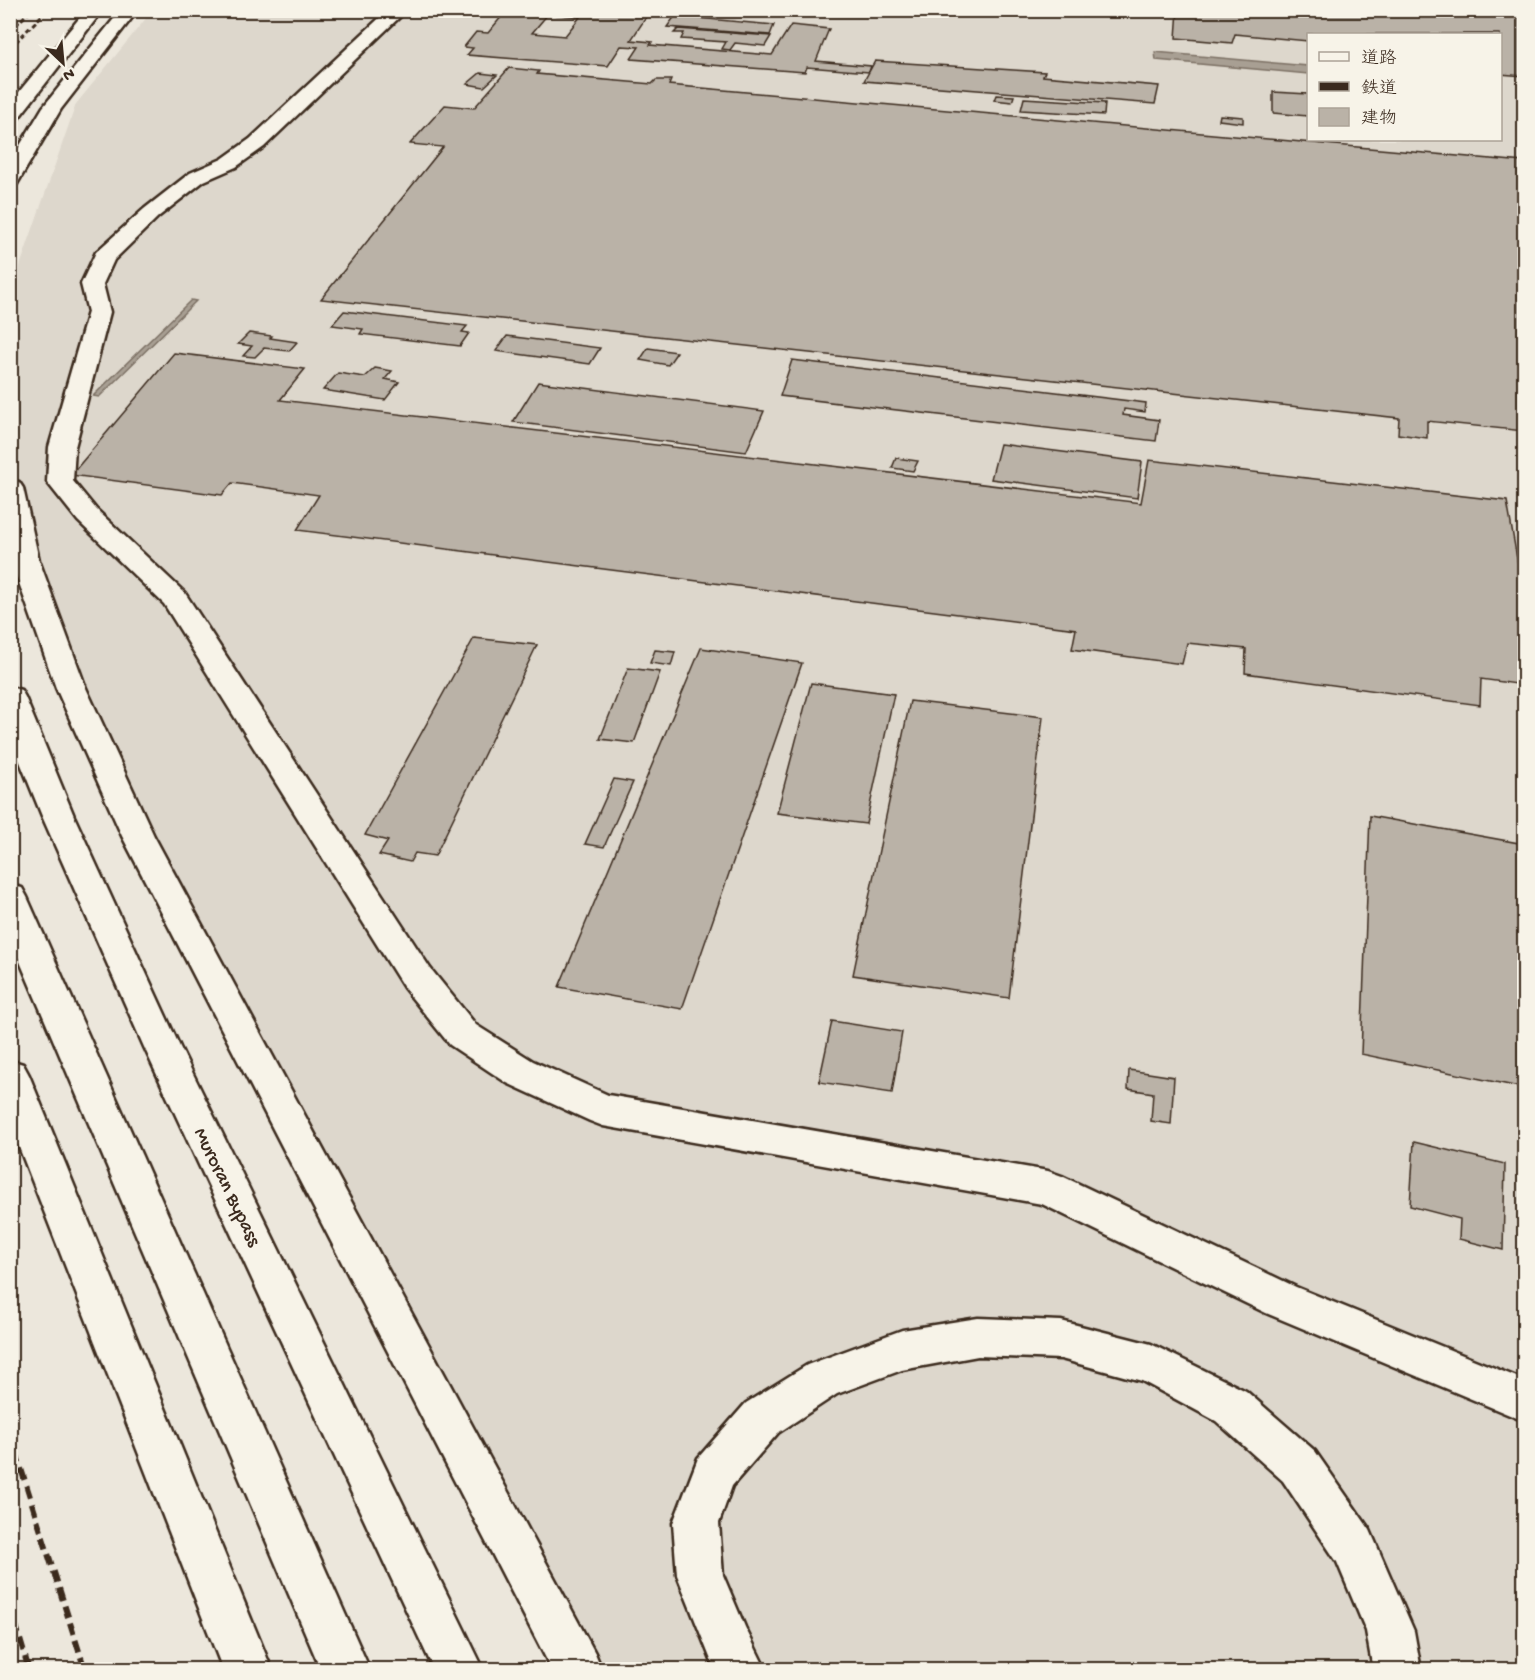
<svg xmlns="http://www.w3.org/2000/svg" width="1535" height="1680" font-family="'Gochi Hand','Klee One',sans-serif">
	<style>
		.built { fill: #ddd7cc; fill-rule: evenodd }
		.water { fill: #a89f93; stroke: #7c7064; stroke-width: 1.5 }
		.building { fill: #bab2a7; stroke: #3b2a1e; stroke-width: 1.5; fill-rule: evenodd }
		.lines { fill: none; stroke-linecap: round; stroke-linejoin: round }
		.minor-casing { stroke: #3b2a1e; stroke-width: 5 }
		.highway-casing { stroke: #3b2a1e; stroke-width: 5 }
		.minor { fill: #f7f3e8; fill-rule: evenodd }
		.highway { fill: #f7f3e8; fill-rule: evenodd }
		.rail-far1 { stroke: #3b2a1e; stroke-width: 3; stroke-dasharray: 5 3; stroke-linecap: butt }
		.rail { stroke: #3b2a1e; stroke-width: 6; stroke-dasharray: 12 6; stroke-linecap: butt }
		.labels { text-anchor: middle; stroke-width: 5; stroke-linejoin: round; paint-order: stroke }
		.street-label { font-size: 20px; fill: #3b2a1e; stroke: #f7f3e8 }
	</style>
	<rect width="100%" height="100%" fill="#ece7dc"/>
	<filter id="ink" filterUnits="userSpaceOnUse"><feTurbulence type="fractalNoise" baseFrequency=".0167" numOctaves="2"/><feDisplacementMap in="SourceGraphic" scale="12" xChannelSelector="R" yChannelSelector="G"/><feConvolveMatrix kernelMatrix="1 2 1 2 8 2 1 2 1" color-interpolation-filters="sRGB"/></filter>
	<g filter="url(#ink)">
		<path class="built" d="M152 11H1524V1669H567L58 636 11 459 10 295 76 104ZM1308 34H1500V140H1308Z"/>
		<g class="water">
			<path d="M1155 52 1308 66V74L1156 60Z"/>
			<path d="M191 300 196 301 99 397 93 396Z"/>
		</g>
		<g class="building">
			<path d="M507 10H651L631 40 652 42 650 45 772 55 791 25 829 29 816 61 871 66 869 72 807 67 805 72 631 59 639 47 621 46 608 66 467 55 473 48 464 47 476 32 488 33ZM548 14 580 17 565 36 532 33Z"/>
			<path d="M1178 10H1524V76L1500 74V34H1308V41L1235 34 1232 43 1176 38Z"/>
			<path d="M675 16 774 25 770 35 667 27Z"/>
			<path d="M678 29 771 36 765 46 735 43 730 50 722 49 726 42 681 39 684 33H674Z"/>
			<path d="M875 61 1045 72 1043 76 1159 86 1155 104 864 81Z"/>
			<path d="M509 68 539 71 537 74 652 84 656 80H671L669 85 1524 162V431L1427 421V438L1398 434 1399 418 321 299 443 147 410 144 445 105 474 108Z"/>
			<path d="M480 73 497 75 484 87 467 84Z"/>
			<path d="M1273 92 1308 94V116L1273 113Z"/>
			<path d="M996 95 1014 96 1012 102 994 100Z"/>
			<path d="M1024 98 1105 103 1104 115 1021 110Z"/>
			<path d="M1220 115 1243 117V123L1219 120Z"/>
			<path d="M344 311 467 326 462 332 469 333 460 346 360 334 363 329 332 325Z"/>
			<path d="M249 333 272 336 270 338 297 342 289 351 264 348 255 357 243 356 252 346 238 344Z"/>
			<path d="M507 336 600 348 590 364 496 351Z"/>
			<path d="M648 348 677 352 668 365 640 360Z"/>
			<path d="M174 353 305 369 280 400 1141 503 1149 460 1507 501 1524 599V685L1481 679 1480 705 1245 673 1246 649 1187 643 1182 664 1072 649 1076 629 297 530 319 495 232 483 222 495 71 475Z"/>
			<path d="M792 360 1146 403 1145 412 1124 409 1123 415 1159 420 1156 441 780 396Z"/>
			<path d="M375 368 392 371 385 379 399 382 385 400 323 390 338 373 365 377Z"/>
			<path d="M538 382 764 411 746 452 513 422Z"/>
			<path d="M1000 444 1142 462 1137 498 991 479Z"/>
			<path d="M896 458 918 461 913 471 892 468Z"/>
			<path d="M474 638 537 645 435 856 415 853 410 862 379 855 388 841 365 835Z"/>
			<path d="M701 648 802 663 682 1009 559 987Z"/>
			<path d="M655 650 675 652 671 666 650 663Z"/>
			<path d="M628 668 660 672 634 743 600 739Z"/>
			<path d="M811 683 894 694 866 824 777 813Z"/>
			<path d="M910 701 1043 717 1009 998 853 975Z"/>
			<path d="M614 779 633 782 604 847 585 844Z"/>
			<path d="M1370 816 1524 844V1088L1361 1054Z"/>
			<path d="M832 1021 902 1032 892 1093 819 1082Z"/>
			<path d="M1129 1070 1174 1077 1171 1124 1151 1121 1153 1093 1128 1089Z"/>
			<path d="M1414 1142 1505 1164 1503 1250 1459 1239 1460 1219 1410 1206Z"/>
		</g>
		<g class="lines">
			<g class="minor-casing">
				<g id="minor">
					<path d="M388 10H407L264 147 236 167 204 181 158 217 114 260 103 284 110 312 75 447 73 481 96 509 185 593 430 968 476 1025 533 1061 608 1095 1048 1171 1062 1176 1296 1287 1524 1380V1421L1266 1313 1042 1204 603 1126 590 1121 507 1083 450 1045 404 988 164 604 78 521 47 482 49 447 88 312 81 284 96 252 144 209 190 173 222 159 250 139Z"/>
					<path d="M978 1318 1061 1321 1151 1344 1246 1391 1315 1451 1370 1530 1414 1631 1421 1670H1373L1366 1631 1337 1562 1283 1481 1216 1421 1142 1381 1061 1359 978 1356 902 1370 837 1394 778 1433 732 1486 719 1523 723 1575 745 1627 766 1670H715L677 1575 673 1523 698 1458 746 1403 807 1365 902 1330Z"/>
				</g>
			</g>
			<g class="highway-casing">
				<g id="highway">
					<path d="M86 10H103L17 120 10 122V103Z"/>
					<path d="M121 10H138L61 109 17 184 10 186V162L43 107Z"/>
					<path d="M10 480 19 482 23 488 39 560 86 688 154 836 595 1653 602 1670H552L122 836 56 688 11 560Z"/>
					<path d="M10 687 21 690 25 697 74 816 180 1047 484 1670H434L144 1047 42 816 10 737Z"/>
					<path d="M10 885 22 888 27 897 370 1670H321L10 938Z"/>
					<path d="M10 1060 23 1064 29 1075 272 1670H223L10 1124Z"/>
				</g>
			</g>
			<use href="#minor" class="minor"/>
			<use href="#highway" class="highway"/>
			<g class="rail-far1">
				<path d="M10 31 31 10"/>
				<path d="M10 48 47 10"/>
			</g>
			<g class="rail">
				<path d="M10 1434 85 1670"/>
				<path d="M10 1605 29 1670"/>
			</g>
		</g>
	</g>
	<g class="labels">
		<g class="street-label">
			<text transform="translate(229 1186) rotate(64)" y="7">Muroran Bypass</text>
		</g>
	</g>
	<rect width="1535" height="1680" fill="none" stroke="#f7f3e8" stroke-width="36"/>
	<rect x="18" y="18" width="1499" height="1644" fill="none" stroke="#3b2a1e" stroke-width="2" filter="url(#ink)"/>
	<rect x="1307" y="33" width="195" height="108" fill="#f7f3e8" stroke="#aca397" stroke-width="1.5"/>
	<rect x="1319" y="52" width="30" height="9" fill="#f7f3e8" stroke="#aca397" stroke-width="1.5"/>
	<text x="1361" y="63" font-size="18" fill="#3b2a1e">道路</text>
	<rect x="1319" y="82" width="30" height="9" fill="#3b2a1e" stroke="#aca397" stroke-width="1.5"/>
	<text x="1361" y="93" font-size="18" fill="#3b2a1e">鉄道</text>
	<rect x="1319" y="108" width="30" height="18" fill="#bab2a7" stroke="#aca397" stroke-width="1.5"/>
	<text x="1361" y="123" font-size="18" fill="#3b2a1e">建物</text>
	<g transform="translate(63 63) rotate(154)" stroke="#f7f3e8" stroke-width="4.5" paint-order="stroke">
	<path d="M0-4.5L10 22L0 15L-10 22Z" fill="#3b2a1e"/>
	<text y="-9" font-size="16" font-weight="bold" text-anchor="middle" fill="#3b2a1e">N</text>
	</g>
</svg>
